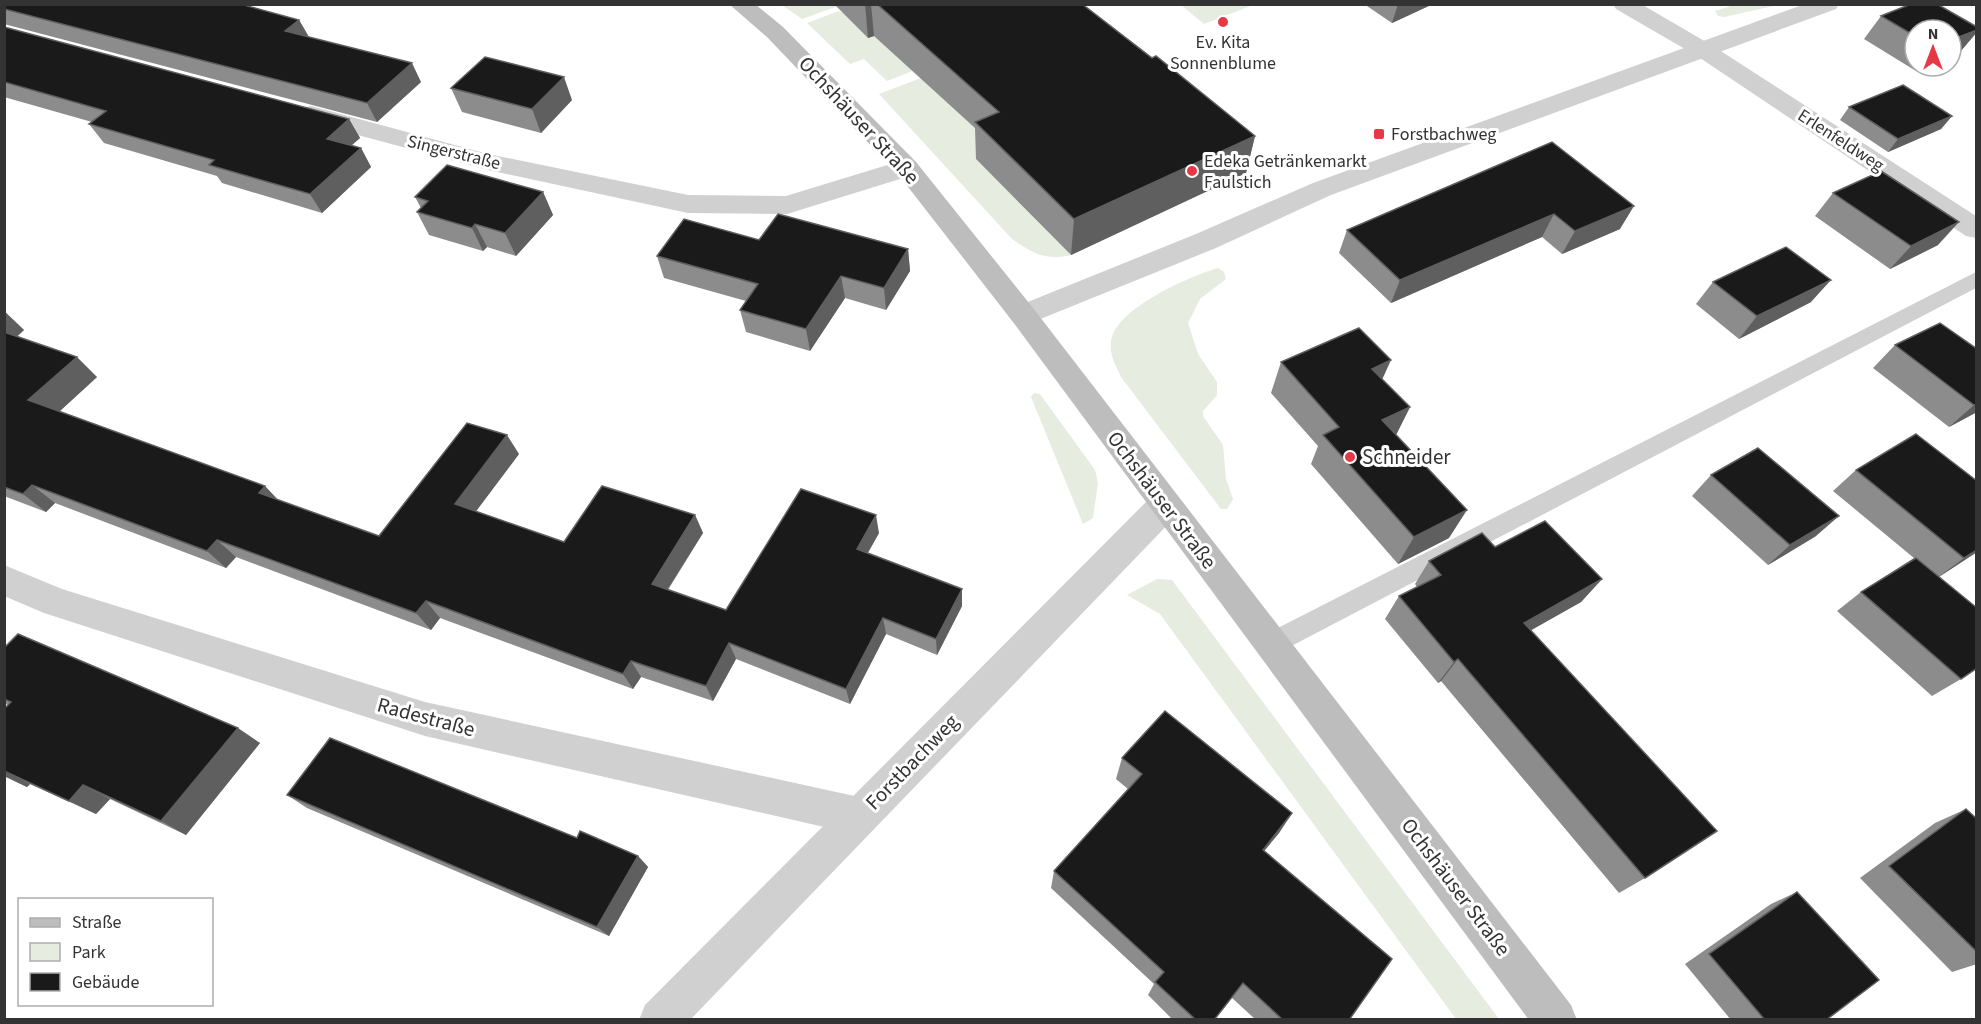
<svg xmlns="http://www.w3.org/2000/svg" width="1981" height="1024" font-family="'Source Sans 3',sans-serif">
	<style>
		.green { fill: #e6ecdf }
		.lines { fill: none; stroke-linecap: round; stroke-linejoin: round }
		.service { fill: #d0d0d0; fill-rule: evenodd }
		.minor { fill: #d0d0d0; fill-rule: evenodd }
		.tertiary { fill: #d0d0d0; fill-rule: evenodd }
		.secondary { fill: #bdbdbd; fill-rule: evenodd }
		.wall { fill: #8c8c8c }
		.shaded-wall { fill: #5f5f5f }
		.building { fill: #1a1a1a; stroke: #5f5f5f; stroke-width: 1.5 }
		.poi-dot { fill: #e63946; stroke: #fff; stroke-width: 2 }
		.labels { text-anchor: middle; stroke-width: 6; stroke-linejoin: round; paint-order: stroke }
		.far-poi-label { font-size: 18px; fill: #333; stroke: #fff; text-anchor: start }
		.far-street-label { font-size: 18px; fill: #333; stroke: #fff }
		.street-label { font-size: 21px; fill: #333; stroke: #fff }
		.poi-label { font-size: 21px; fill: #333; stroke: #fff; text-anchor: start }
	</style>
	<rect width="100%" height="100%" fill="#fff"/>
	<g class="green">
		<path d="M782 5H841L802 19Z"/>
		<path d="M955 5 1061 13 887 81 864 59 850 64 807 23 839 11 843 13Z"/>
		<path d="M1181 5H1253L1204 24Z"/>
		<path d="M1734 5V4L1778 5 1724 17 1718 16 1715 11Z"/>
		<path d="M1091 52 976 159 1071 255C1045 261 1033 253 1012 239L879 94 921 78Z"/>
		<path d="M1218 268 1224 272 1226 279 1200 299 1188 323 1198 354 1217 382V395L1203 411V416L1223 445 1226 479 1233 499 1227 509H1221L1121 377C1116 366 1109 354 1111 342 1114 309 1190 276 1218 268Z"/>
		<path d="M1034 393 1040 394 1095 470 1098 483 1093 518 1083 524 1031 397Z"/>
		<path d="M1157 579 1172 580 1499 1019H1456L1160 614 1127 595Z"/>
	</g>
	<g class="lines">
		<path class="service" d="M1976 272V288L1280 652 1271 656 1262 652 1258 644 1262 636Z"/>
		<g class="minor">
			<path d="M1613 4H1641L1713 46 1976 216V238L1966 236 1697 56 1616 9Z"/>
			<path d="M311 106 488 154 688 195 786 196 907 159 916 162 920 168 916 174 787 214 688 213 488 170 302 120 299 114 302 108Z"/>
			<path d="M4 565 62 589 425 702 859 797 873 802 879 816 873 830 859 835 425 736 44 613 4 596Z"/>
		</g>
		<g class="tertiary">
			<path d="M1805 4H1839L1836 9 1331 195 1216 248 1033 322 1023 326 1013 322 1008 315 1013 308 1196 234 1313 183Z"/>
			<path d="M1165 491 1177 495 1181 505 1177 515 690 1020H639L645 1005 1153 495Z"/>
		</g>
		<path class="secondary" d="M729 4H755L783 27 916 162 1033 308 1571 1005 1577 1020H1529L1013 322 898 174 767 37Z"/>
	</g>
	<g class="wall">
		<path d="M4 4 299 20 309 37 421 82 377 122 4 24Z"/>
		<path d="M834 4H1082L1255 136 1246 173 1071 255 976 159 975 128 874 36 868 38Z"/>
		<path d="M1364 4H1433L1392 23Z"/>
		<path d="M1881 16 1977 27V32L1960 52 1915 30V66H1928L1916 71 1864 39Z"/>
		<path d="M4 27 349 119 360 138 352 145 361 148 371 167 322 213 222 183 217 176 104 143 89 124 92 122 4 97Z"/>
		<path d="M451 88 572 100 541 133 462 112Z"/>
		<path d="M1849 107 1952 116 1941 129 1888 152 1840 120Z"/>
		<path d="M1552 142 1620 229 1562 254 1542 237 1391 303 1339 253 1347 230Z"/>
		<path d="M543 192 553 215 516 256 487 247 483 251 429 235 417 212 421 208 415 197Z"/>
		<path d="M1833 193 1938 245 1890 269 1815 216Z"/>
		<path d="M759 240 908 249 910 271 886 310 845 298 810 351 746 332 740 310 746 301 664 278 657 256Z"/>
		<path d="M1713 282 1811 302 1739 339 1696 304Z"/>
		<path d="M4 311 24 330 17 336 97 377 59 412 279 501 379 536 519 454 476 511 564 542 695 515 703 533 668 590 726 610 879 533 868 553 962 589V606L937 655 886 634 850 704 736 659 713 701 641 677 633 689 440 618 431 630 236 557 226 568 55 503 46 512 4 496Z"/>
		<path d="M1895 345 1977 349V412L1949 427 1873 368Z"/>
		<path d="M1281 362 1382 379 1410 407 1396 435 1449 538 1398 564 1311 464 1318 446 1271 393Z"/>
		<path d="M1856 470 1977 481V552L1939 577 1961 679 1932 696 1837 611 1861 592 1914 558 1833 491Z"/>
		<path d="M1711 475 1816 536 1768 565 1692 496Z"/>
		<path d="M1495 547 1602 579 1581 602 1531 630 1645 878 1619 893 1441 681 1438 683 1385 619 1399 596 1417 587 1415 584 1429 561Z"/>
		<path d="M4 648 260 743 186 835 110 799 96 814 30 784 27 787 4 776 8 705 4 703Z"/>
		<path d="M1122 758 1292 813 1279 833 1264 851 1349 1020H1256L1231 997 1214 1020H1173L1148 995 1154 984 1051 888 1054 871 1128 789 1116 779Z"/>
		<path d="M287 795 577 838 638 856 648 867 609 936 307 808Z"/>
		<path d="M1966 809 1977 819V964L1952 972 1860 878 1935 823Z"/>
		<path d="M1797 892 1826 1020H1731L1685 964 1771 904Z"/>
	</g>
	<g class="shaded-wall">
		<path d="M865 4H871L874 36 868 38Z"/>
		<path d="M1398 4H1433L1392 23Z"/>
		<path d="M299 20 310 39 285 31Z"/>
		<path d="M1977 30V32L1960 52 1951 56V40Z"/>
		<path d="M412 63 421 82 377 122 367 103Z"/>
		<path d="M1920 66H1928L1916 71Z"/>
		<path d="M564 77 572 100 541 133 532 109Z"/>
		<path d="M1952 116 1941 129 1888 152 1898 139Z"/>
		<path d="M349 119 360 138 338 157 327 139Z"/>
		<path d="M1255 136 1246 173 1071 255 1074 219Z"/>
		<path d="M361 148 371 167 322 213 310 194Z"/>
		<path d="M543 192 553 215 516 256 505 233Z"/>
		<path d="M1634 206 1620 229 1562 254 1575 231Z"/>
		<path d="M1554 214 1542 237 1391 303 1400 280Z"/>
		<path d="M1959 222 1938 245 1890 269 1911 246Z"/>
		<path d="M475 224 487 247 483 251 472 228Z"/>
		<path d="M908 249 910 271 886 310 884 288Z"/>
		<path d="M841 276 845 298 810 351 806 329Z"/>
		<path d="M1831 280 1811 302 1739 339 1757 316Z"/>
		<path d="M4 311 24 330 7 346 4 344Z"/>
		<path d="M77 357 97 377 50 420 28 400Z"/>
		<path d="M1391 360 1377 391 1372 369Z"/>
		<path d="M1977 404V412L1949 427 1974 405Z"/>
		<path d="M1410 407 1395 437 1382 420Z"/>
		<path d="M507 435 519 454 468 522 455 504Z"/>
		<path d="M32 485 55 503 46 512 23 494Z"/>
		<path d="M265 486 283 505 259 493Z"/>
		<path d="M1467 510 1449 538 1398 564 1414 537Z"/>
		<path d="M695 515 703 533 660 601 652 584Z"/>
		<path d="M876 515 879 533 860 566 857 549Z"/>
		<path d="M1839 516 1816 536 1768 565 1790 545Z"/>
		<path d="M217 540 236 557 226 568 207 551Z"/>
		<path d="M1977 550V552L1937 578 1964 558Z"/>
		<path d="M1602 579 1581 602 1505 645 1524 623Z"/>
		<path d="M962 589V606L937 655 936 639Z"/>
		<path d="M426 601 440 618 431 630 416 613Z"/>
		<path d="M883 618 886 634 850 704 846 689Z"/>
		<path d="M729 643 736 659 713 701 706 686Z"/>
		<path d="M1458 659 1441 681 1438 683 1454 662Z"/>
		<path d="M631 661 641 677 633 689 623 674Z"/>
		<path d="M238 728 260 743 186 835 161 821Z"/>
		<path d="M4 771 30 784 27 787 4 776Z"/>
		<path d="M83 785 110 799 96 814 69 801Z"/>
		<path d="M1292 813 1279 833 1250 868 1263 850Z"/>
		<path d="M638 856 648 867 609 936 597 927Z"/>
	</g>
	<g class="building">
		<path d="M4 4H240L299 20 285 31 412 63 367 103 4 9Z"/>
		<path d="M877 4H1082L1152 58 1156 56 1255 136 1074 219 975 122 999 112Z"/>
		<path d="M1911 4H1937L1977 27V30L1951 40V30H1915V36L1881 16Z"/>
		<path d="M4 27 349 119 327 139 361 148 310 194 209 165 214 160 89 124 106 111 4 82Z"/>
		<path d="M485 57 564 77 532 109 451 88Z"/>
		<path d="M1903 85 1952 116 1898 139 1849 107Z"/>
		<path d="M1552 142 1634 206 1575 231 1554 214 1400 280 1347 230Z"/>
		<path d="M447 165 543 192 505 233 475 224 472 228 417 212 428 201 415 197Z"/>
		<path d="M1881 171 1959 222 1911 246 1833 193Z"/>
		<path d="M778 214 908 249 884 288 841 276 806 329 740 310 758 284 657 256 684 219 759 240Z"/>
		<path d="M1786 247 1831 280 1757 316 1713 282Z"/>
		<path d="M1940 323 1977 349V404L1974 405 1895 345Z"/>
		<path d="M1359 328 1391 360 1372 369 1410 407 1382 420 1467 510 1414 537 1323 435 1339 427 1281 362Z"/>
		<path d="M4 332 77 357 28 400 265 486 259 493 379 536 467 423 507 435 455 504 564 542 602 486 695 515 652 584 726 610 801 489 876 515 857 549 962 589 936 639 883 618 846 689 729 643 706 686 631 661 623 674 426 601 416 613 217 540 207 551 32 485 23 494 4 487Z"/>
		<path d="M1916 434 1977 481V550L1964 558 1856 470Z"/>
		<path d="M1758 448 1839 516 1790 545 1711 475Z"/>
		<path d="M1545 521 1602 579 1524 623 1717 831 1645 878 1458 659 1454 662 1399 596 1441 575 1429 561 1482 533 1495 547Z"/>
		<path d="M1916 558 1977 608V668L1961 679 1861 592Z"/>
		<path d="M18 634 238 728 161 821 83 785 69 801 4 771V709L11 702 4 699V648Z"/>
		<path d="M1165 711 1292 813 1263 850 1392 959 1349 1020H1283L1243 983 1214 1020H1196L1155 982 1164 972 1054 871 1142 774 1122 758Z"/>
		<path d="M330 738 577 838 580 831 638 856 597 927 287 795Z"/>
		<path d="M1966 809 1977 819V952L1889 866Z"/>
		<path d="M1797 892 1879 980 1826 1020H1765L1709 954Z"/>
	</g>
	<g class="poi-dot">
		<circle cx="1223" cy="22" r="6"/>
		<rect x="1373" y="128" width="12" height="12" rx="3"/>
		<circle cx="1192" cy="171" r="6"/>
		<circle cx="1350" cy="457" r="6"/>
	</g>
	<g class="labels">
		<g class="far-poi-label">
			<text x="1223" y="48" text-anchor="middle">Ev. Kita<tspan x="1223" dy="21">Sonnenblume</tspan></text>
			<text x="1391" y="140">Forstbachweg</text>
			<text x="1204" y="167">Edeka Getränkemarkt<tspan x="1204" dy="21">Faulstich</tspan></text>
		</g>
		<g class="far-street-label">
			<text transform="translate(1841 140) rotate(33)" y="6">Erlenfeldweg</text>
			<text transform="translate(454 152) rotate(14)" y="6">Singerstraße</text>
		</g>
		<g class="street-label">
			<text transform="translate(859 120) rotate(47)" y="7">Ochshäuser Straße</text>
			<text transform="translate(1162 500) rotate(53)" y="7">Ochshäuser Straße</text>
			<text transform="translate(426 717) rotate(15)" y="7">Radestraße</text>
			<text transform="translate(912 762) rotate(-46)" y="7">Forstbachweg</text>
			<text transform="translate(1456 887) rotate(53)" y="7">Ochshäuser Straße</text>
		</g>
		<g class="poi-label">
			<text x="1362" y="464">Schneider</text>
		</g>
	</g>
	<rect width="1981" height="1024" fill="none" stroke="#333333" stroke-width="12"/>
	<rect x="18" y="898" width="195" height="108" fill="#ffffff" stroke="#adadad" stroke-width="1.5"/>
	<rect x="30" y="918" width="30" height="9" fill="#bdbdbd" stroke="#adadad" stroke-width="1.5"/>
	<text x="72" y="928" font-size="18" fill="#333333">Straße</text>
	<rect x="30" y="943" width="30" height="18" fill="#e6ecdf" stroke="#adadad" stroke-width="1.5"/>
	<text x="72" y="958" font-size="18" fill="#333333">Park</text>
	<rect x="30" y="973" width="30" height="18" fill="#1a1a1a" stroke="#adadad" stroke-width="1.5"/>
	<text x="72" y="988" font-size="18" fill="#333333">Gebäude</text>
	<g transform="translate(1933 48)"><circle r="28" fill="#ffffff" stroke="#adadad" stroke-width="1.5"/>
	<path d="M0-4.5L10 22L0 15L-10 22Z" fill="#e63946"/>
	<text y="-9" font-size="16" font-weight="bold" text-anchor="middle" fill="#333333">N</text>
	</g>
</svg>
